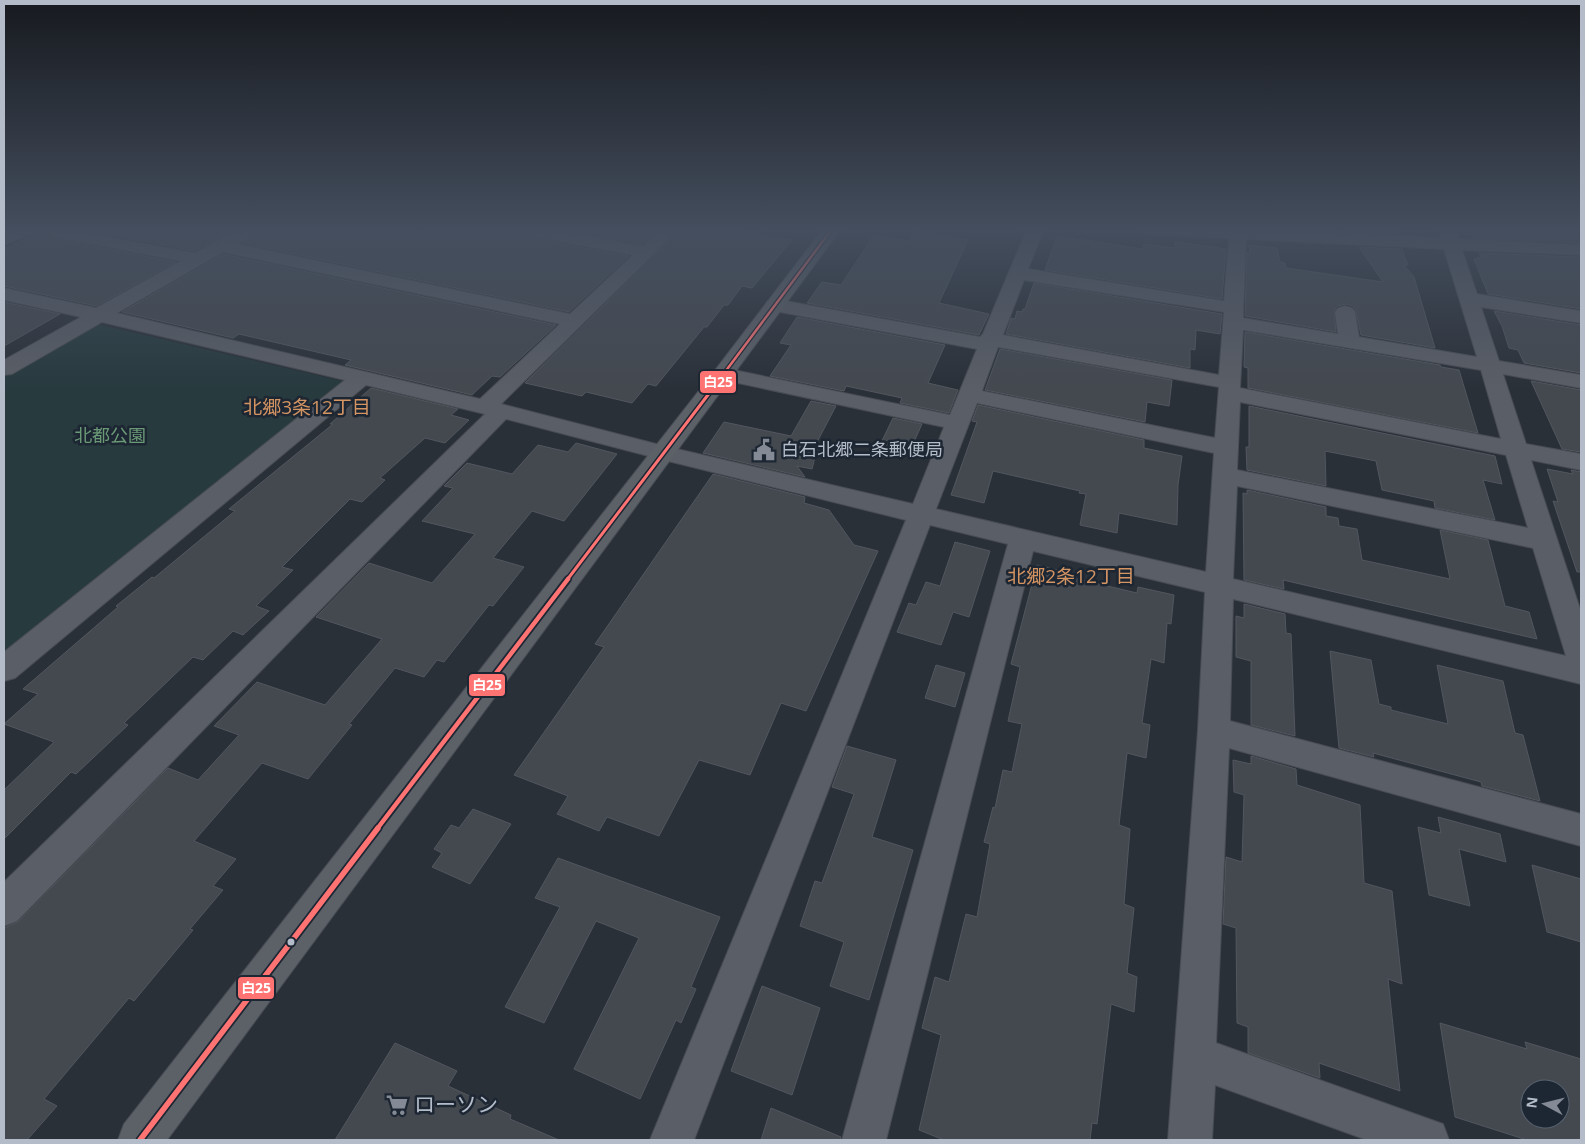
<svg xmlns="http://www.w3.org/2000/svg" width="1585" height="1144" font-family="'Open Sans','Noto Sans JP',sans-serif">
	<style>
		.green { fill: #273a3e }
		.building { fill: #444950; stroke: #52575f; fill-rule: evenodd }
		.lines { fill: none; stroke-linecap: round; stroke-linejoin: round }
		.minor-casing { stroke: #484c53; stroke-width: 2 }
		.major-casing { stroke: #484c55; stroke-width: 2 }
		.minor { fill: #5a5e66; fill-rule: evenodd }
		.major { fill: #5c6168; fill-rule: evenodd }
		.bus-1-far3-casing { stroke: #1d2633; stroke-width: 5 }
		.bus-1-far2-casing { stroke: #1d2633; stroke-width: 6 }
		.bus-1-far1-casing { stroke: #1d2633; stroke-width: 8 }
		.bus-1-casing { stroke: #1d2633; stroke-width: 9 }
		.bus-1-far3 { stroke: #ff7373; stroke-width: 2.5 }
		.bus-1-far2 { stroke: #ff7373; stroke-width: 3 }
		.bus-1-far1 { stroke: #ff7373; stroke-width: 4.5 }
		.bus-1 { stroke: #ff7373; stroke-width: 5.5 }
		.bus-dot { fill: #b4bcc9; stroke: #1d2633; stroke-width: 2 }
		.labels { text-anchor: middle; stroke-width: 5; stroke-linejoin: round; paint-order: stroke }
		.park-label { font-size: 18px; fill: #6b9a76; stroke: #1d2633 }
		.poi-label { font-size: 18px; fill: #b4bcc9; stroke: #1d2633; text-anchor: start }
		.neighbourhood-label { font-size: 19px; fill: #d59563; stroke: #1d2633 }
		.near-poi-label { font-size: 21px; fill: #b4bcc9; stroke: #1d2633; text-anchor: start }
		.line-badge { stroke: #1d2633; stroke-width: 2 }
		.badge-label { font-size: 14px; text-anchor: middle; font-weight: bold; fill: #fff }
	</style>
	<rect width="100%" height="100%" fill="#2a3038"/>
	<path class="green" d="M92 323 346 382 4 654V373Z"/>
	<g class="building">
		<path d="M79 229H235L195 251Z"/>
		<path d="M261 229H393L425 234 433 229H509L513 235 629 256 569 312 242 243 258 235Z"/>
		<path d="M557 229H658L642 244Z"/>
		<path d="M681 229H719L792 240 752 288 742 286 728 305H724L707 327H704L656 386 648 384 632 403 586 392 582 396 525 383Z"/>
		<path d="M1347 229H1396L1398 234 1349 232Z"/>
		<path d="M1470 229H1581V243L1474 238Z"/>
		<path d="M915 232 968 240 939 303 989 314 979 335 807 303 822 282 841 285 874 235 909 241Z"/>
		<path d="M35 235 176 262 96 306 4 286V249Z"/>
		<path d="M1057 236 1143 249 1144 244 1175 248V242L1226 249 1222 299 1045 270Z"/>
		<path d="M1249 245 1277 248 1280 262 1285 263 1286 268 1383 282 1359 247 1402 249 1408 265H1404L1414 277 1435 348 1361 335 1356 311 1353 306 1346 304 1337 306 1334 311 1336 332 1245 316 1247 252 1250 253Z"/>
		<path d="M1479 253 1581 257V309L1488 294 1474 259 1481 257Z"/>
		<path d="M223 254 556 325 500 377 492 376 472 395 345 365 351 360 239 334 233 338 122 312Z"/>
		<path d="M1034 283 1222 314 1220 334 1196 330 1195 350 1190 349V368L1006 334 1011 318 1015 319 1017 311 1022 312 1023 309H1025Z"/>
		<path d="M4 302 60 314 4 346Z"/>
		<path d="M1494 311 1581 325V373L1524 363 1518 350 1509 348 1502 326Z"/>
		<path d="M797 317 945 345 928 383 958 390 949 413 900 403 902 398 846 386 844 391 770 376 791 345 780 343Z"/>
		<path d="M1245 332 1440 365 1441 367 1459 370 1478 433 1248 388V368L1244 367Z"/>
		<path d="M1000 349 1172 380 1169 406 1147 402 1145 422 985 390Z"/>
		<path d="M1531 381 1581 390V452L1562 449Z"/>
		<path d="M371 388 458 409 451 415 469 420 445 443 425 438 380 478 385 480 362 502 350 499 282 567 293 570 256 606 269 611 243 635 233 631 203 660 193 657 124 723 128 725 76 774 71 772 4 839V790L54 742 4 724 38 694 23 689 118 607 116 606 152 577 154 578 235 511 229 509 333 424H330Z"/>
		<path d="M811 401 836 406 816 444 818 445 812 469 797 466 805 477 703 453 724 422 791 436Z"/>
		<path d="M978 405 1144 440V448L1182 456 1178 485 1177 525 1119 513 1117 533 1080 525 1086 494 1079 493 1080 491 993 471 984 503 951 495 977 422 972 421Z"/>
		<path d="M1249 406 1495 456 1502 484 1483 480 1495 520 1435 508 1434 501 1382 490 1376 461 1325 451 1326 486 1247 470 1246 447H1249Z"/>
		<path d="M893 418 922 424 909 453 879 447Z"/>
		<path d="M576 443 617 454 564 521 532 511 493 558 524 567 493 606 489 605 444 662 437 660 424 677 395 668 349 724 352 725 308 779 262 763 194 841 236 859 213 886 223 890 190 929 193 930 134 1001 129 998 44 1099 57 1106 27 1140H4V928L18 922 168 768 198 780 239 735 214 726 257 682 325 705 382 639 316 617 369 563 432 583 475 534 422 521 453 488 444 486 467 463 512 474 538 445 568 452Z"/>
		<path d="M1547 469 1573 474 1571 470 1581 472V572H1577L1553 501 1558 502Z"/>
		<path d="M713 474 805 497 804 503 829 510 854 545 878 551 806 711 781 703 750 775 699 760 659 836 607 817 599 831 557 814 568 796 514 775 604 647 595 644Z"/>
		<path d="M1247 490 1326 507V516L1338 518 1339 526 1357 529 1362 560 1450 579 1440 530 1488 540 1505 606 1529 612 1537 639 1283 580 1284 589 1244 580 1243 493 1247 494Z"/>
		<path d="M955 542 990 551 969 617 953 612 941 645 897 632 909 603 916 605 926 582 940 586Z"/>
		<path d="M1037 565 1066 572 1065 576 1137 593 1138 587 1174 595 1171 624 1167 623 1164 663 1151 659 1142 723 1150 725 1146 758 1127 753 1119 825 1130 829 1124 904 1134 908 1127 973 1137 977 1134 1012 1111 1004 1097 1124 1092 1123 1090 1140H944L919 1130 941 1035 922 1028 935 977 949 982 966 914 977 917 990 844 984 842 993 807 995 808 1003 770 1012 772 1022 724 1008 721 1020 667 1011 664Z"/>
		<path d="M1244 604 1285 614 1286 633 1291 634 1295 736 1251 725V661L1236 657V616L1244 618Z"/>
		<path d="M1330 651 1371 660 1379 704 1391 707V710L1448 724 1437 665 1503 681 1515 733 1523 735 1540 801 1482 786 1481 782 1373 753 1374 757 1339 748Z"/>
		<path d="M936 665 965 673 955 707 925 698Z"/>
		<path d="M847 746 896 760 872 837 913 850 869 1000 830 986 844 942 800 926 815 881 822 883 854 794 832 787Z"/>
		<path d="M1251 756 1296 769 1297 785 1360 805 1364 883 1392 891 1402 984 1388 979 1400 1091 1319 1063 1320 1078 1248 1053V1027L1237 1023 1236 928 1223 924 1226 857 1242 862 1244 795 1234 792 1233 760 1251 764Z"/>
		<path d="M473 809 511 824 470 884 432 867 442 853 434 849 451 825 459 828Z"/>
		<path d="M1438 817 1500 834 1506 862 1459 849 1470 906 1429 895 1418 827 1441 833Z"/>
		<path d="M558 858 720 917 691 987 696 989 681 1023 676 1020 640 1099 574 1069 639 938 596 921 544 1023 505 1007 560 907 535 898Z"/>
		<path d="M1532 865 1581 879V942L1547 932Z"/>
		<path d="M762 986 820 1008 792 1095 731 1071Z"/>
		<path d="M1440 1023 1527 1049 1525 1042 1581 1059V1140H1527L1455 1117ZM1530 1089H1560V1119H1530Z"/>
		<path d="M395 1043 457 1071 448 1086 511 1115 510 1119 559 1140H335Z"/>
		<path d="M771 1108 841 1137 840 1140H761Z"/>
	</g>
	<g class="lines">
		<g class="minor-casing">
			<path id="minor" d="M14 229H64L195 253 239 229H259L257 233 237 244 570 314 633 255 519 234 513 233 511 229H547L643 246 661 229H679L501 404 664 446 913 504 944 427 724 380 716 379 713 374 716 369 724 368 950 415 977 349 775 311 768 309 765 305 768 301 775 299 980 337 983 334 1027 229H1044L1028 269 1224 301 1229 238 1151 234 1145 233 1143 229H1254L1441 238 1439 229H1455L1459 239 1581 245V255L1462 250 1477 294 1581 311V323L1481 307 1499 361 1581 375V388L1503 374 1526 444 1581 454V470L1531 460 1581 612V684L1233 599 1230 721 1581 814V846L1229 748 1216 1043 1443 1124 1449 1140H1367L1215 1085 1212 1140H1168L1198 730 1205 592 1033 551 886 1140H842L1008 544 930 525 694 1140H650L906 520 664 460 506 419 17 921 4 926V882L485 414 366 385 15 678 4 681V652L345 380 102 322 12 374 4 375V360L81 317 4 300V288L96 308 181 261 33 233 4 245V234ZM1246 239 1444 249 1477 357 1359 337 1355 312 1352 308 1345 306 1338 308 1335 312 1338 334 1243 318ZM223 252 560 324 480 399 117 313ZM1024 280 1224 312 1219 375 1003 335ZM1243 330 1481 370 1501 439 1240 388ZM998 347 1219 387 1215 438 982 391ZM1240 402 1506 455 1528 528 1237 470ZM977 403 1214 453 1206 572 936 509ZM1237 486 1533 548 1566 656 1233 579Z"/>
		</g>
		<g class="major-casing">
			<path id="major" d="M823 229H841L167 1140H118L124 1124 716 369Z"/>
		</g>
		<use href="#minor" class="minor"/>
		<use href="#major" class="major"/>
		<g class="bus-1-far3-casing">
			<path id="bus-1-far3" d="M716 384 832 229"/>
		</g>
		<g class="bus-1-far2-casing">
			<path id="bus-1-far2" d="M567 580 717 383"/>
		</g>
		<g class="bus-1-far1-casing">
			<path id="bus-1-far1" d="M377 829 568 579"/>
		</g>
		<g class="bus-1-casing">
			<path id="bus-1" d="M140 1140 378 828"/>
		</g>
		<use href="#bus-1-far3" class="bus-1-far3"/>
		<use href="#bus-1-far2" class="bus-1-far2"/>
		<use href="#bus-1-far1" class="bus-1-far1"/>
		<use href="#bus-1" class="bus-1"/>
	</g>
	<linearGradient id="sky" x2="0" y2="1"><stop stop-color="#171a1f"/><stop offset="0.59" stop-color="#444e5e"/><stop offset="1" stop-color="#444e5e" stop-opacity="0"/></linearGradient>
	<rect width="1585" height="389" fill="url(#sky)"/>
	<defs>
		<g id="civic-bare" transform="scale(1.725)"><path d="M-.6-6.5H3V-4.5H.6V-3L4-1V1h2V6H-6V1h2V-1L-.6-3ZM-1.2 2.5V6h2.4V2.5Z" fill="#848b96" stroke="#1d2633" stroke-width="2.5" paint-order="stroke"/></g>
		<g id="supermarket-bare" transform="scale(1.725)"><path d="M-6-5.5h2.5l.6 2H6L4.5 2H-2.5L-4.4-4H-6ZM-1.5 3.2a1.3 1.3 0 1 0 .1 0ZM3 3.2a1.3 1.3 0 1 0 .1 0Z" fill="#848b96" stroke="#1d2633" stroke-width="2.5" paint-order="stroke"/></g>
	</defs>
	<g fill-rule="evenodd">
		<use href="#civic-bare" x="764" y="450"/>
		<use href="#supermarket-bare" x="397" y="1105"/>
	</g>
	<circle class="bus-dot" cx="291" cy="942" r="4.5"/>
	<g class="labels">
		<g class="park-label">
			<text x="110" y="442">北都公園</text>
		</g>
		<g class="poi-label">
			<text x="781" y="456">白石北郷二条郵便局</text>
		</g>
		<g class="neighbourhood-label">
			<text x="307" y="414">北郷3条12丁目</text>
			<text x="1071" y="583">北郷2条12丁目</text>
		</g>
		<g class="near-poi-label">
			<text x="414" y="1112">ローソン</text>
		</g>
	</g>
	<g class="line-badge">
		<rect x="699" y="370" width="38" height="24" rx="5" fill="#ff7373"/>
		<rect x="468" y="673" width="38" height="24" rx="5" fill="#ff7373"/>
		<rect x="237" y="976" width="38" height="24" rx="5" fill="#ff7373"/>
	</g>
	<g class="badge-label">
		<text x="718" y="387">白25</text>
		<text x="487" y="690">白25</text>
		<text x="256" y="993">白25</text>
	</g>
	<rect width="1585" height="1144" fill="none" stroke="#b4bcc9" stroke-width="10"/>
	<g transform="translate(1545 1104) rotate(277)"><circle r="24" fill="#1d2633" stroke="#59626f"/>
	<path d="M0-4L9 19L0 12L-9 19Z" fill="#848b96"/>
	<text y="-8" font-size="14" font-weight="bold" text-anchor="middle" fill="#b4bcc9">N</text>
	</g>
</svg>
